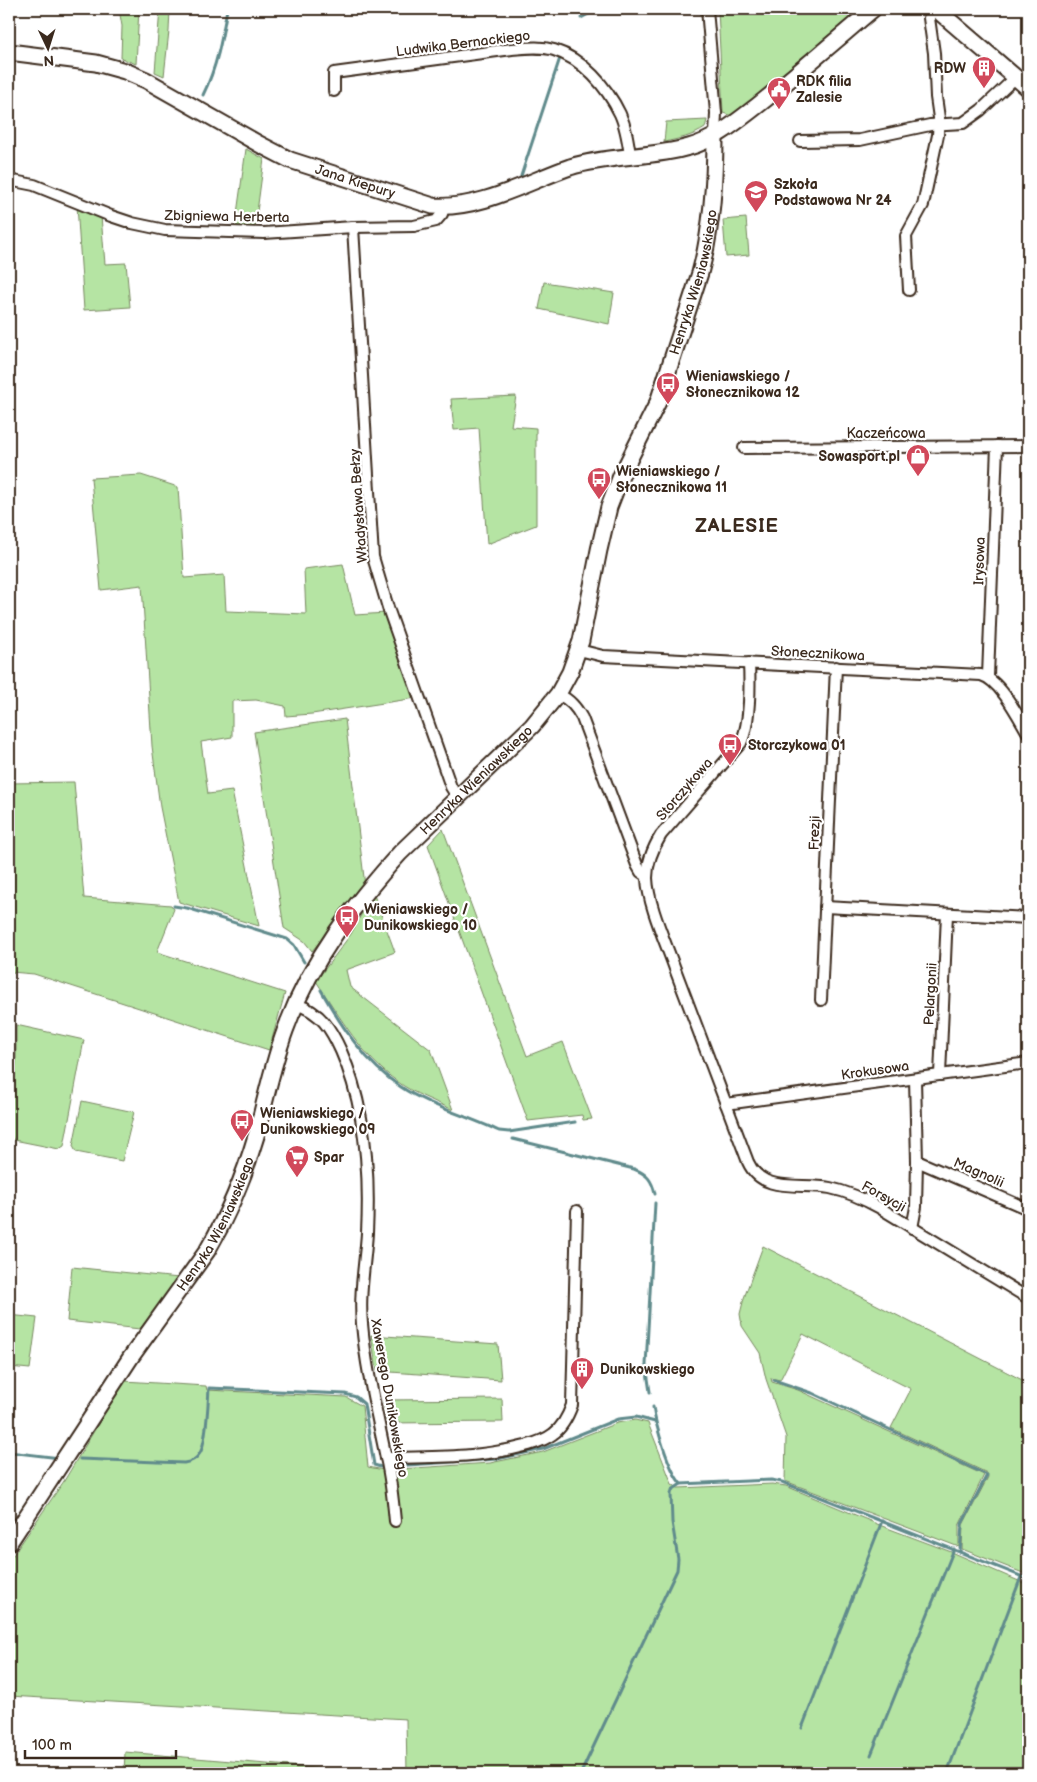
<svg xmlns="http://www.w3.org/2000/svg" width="1037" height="1782" font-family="'Balsamiq Sans',sans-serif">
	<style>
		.green { fill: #b5e4a3; stroke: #788760 }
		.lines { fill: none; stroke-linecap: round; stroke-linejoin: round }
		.stream { stroke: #618b8c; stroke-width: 3 }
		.street-casing { stroke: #3b2a1e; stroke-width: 14 }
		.secondary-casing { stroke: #3b2a1e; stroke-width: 19 }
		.street { stroke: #fff; stroke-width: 10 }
		.secondary { stroke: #fff; stroke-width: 15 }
		.labels { text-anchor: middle; stroke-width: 4.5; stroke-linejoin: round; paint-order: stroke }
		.street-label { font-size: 14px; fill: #3b2a1e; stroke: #fff }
		.poi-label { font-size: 14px; font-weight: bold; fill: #3b2a1e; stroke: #fff; text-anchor: start }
		.district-label { font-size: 19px; font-weight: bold; letter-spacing: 1px; fill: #3b2a1e; stroke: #fff }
	</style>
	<rect width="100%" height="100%" fill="#fff"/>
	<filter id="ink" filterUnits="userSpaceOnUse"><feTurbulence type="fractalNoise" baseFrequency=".02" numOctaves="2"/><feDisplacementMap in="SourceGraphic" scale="10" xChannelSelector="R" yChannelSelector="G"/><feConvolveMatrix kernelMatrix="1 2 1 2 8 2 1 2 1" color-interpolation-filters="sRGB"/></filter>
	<g filter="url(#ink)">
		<g class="green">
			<path d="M119 9H139L136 64 121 58 122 26Z"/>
			<path d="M160 9H170L169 31 164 76 155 72Z"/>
			<path d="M718 9H860L732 116 723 113Z"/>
			<path d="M707 120 705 128C693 136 679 139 664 142L666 122Z"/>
			<path d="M246 149 264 159 255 227 235 228Z"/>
			<path d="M77 205 101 216 105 264 126 263 130 307 84 310Z"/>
			<path d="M746 218 749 255 726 257 723 220Z"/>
			<path d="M544 282 614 293 609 324 539 309Z"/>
			<path d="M516 396 511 426 536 428V525L487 544 479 428 454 430 451 399Z"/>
			<path d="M141 475 178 487 184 578 224 575 226 611 306 614 304 569 343 564 355 615 386 613 416 698 312 714 286 716 285 706 256 700 232 701V737L201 742 208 794 232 791 259 926 179 902 160 807 152 746 142 585 101 590 91 478Z"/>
			<path d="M345 719 365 886 312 951 304 941 284 928 254 732Z"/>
			<path d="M74 782 84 898 171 905 174 909 157 952 285 993 269 1050 34 974 11 972 9 947V783Z"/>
			<path d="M443 829 527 1056 563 1042 592 1119 583 1120 582 1115 528 1121 428 845Z"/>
			<path d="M374 895 395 952 346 970 350 987 431 1050 453 1110C435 1101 414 1094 398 1082 362 1057 340 1017 316 981L351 934 363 911Z"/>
			<path d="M16 1025 84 1040 64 1146 59 1149 14 1140 9 1132 16 1062Z"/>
			<path d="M82 1101 134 1112 122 1161 76 1152 73 1146Z"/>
			<path d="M763 1246 1028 1383V1575L962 1549 963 1525 988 1477 987 1473 891 1428 911 1389 803 1334 780 1380 771 1378 772 1382 798 1390 984 1475 959 1526V1547L785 1481 786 1437 766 1379 760 1353 742 1326 740 1314 744 1298Z"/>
			<path d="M72 1267 179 1278 140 1329 67 1321Z"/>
			<path d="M9 1315 37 1318 30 1369 9 1367Z"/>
			<path d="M371 1335 498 1344 501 1380 377 1371Z"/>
			<path d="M124 1381 206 1386 207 1390 346 1397 362 1406 368 1467 384 1470 490 1463 543 1452 617 1423 635 1420 648 1423 672 1484 678 1488 772 1484 786 1486 882 1526 954 1553 1028 1585V1773H407L406 1719 9 1696V1561L64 1481Z"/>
			<path d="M502 1399 503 1422 387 1423 383 1400Z"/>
			<path d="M125 1752 373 1773H124Z"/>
		</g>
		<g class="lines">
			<g class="stream">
				<path d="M581 18 598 9"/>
				<path d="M203 95C217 67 222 38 227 9"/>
				<path d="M521 176 560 58"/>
				<path d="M174 906 187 908 287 939 294 945 304 962"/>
				<path d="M321 990C341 1026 366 1064 401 1087 429 1106 468 1116 499 1131L509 1132 575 1122"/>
				<path d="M513 1139 634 1169C647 1174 652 1180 655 1194"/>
				<path d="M774 1380 812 1393 987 1475 962 1524 960 1552"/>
				<path d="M650 1392 646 1365 655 1203"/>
				<path d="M653 1407C656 1426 668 1469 681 1484L771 1480 782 1482 1028 1579"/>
				<path d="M9 1452 60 1458"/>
				<path d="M80 1459 184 1463C191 1462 196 1460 200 1453 207 1441 208 1403 209 1388L345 1394 356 1397 364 1404 374 1465 381 1467"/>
				<path d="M393 1466 497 1459 543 1449 618 1419 636 1417 655 1422"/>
				<path d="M802 1728 882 1521"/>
				<path d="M871 1755 954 1549"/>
				<path d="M581 1773 677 1570 678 1559 672 1522 671 1494 672 1490 681 1484"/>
				<path d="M947 1773 1021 1577"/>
			</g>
			<g class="street-casing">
				<g id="street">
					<path d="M707 9 716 113 715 136"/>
					<path d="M334 91V73L512 49C526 48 540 46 554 50 583 59 607 87 620 114 626 127 628 141 630 155"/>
					<path d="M800 141 860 140 930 125 963 123 981 110 1016 77"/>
					<path d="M9 180 34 185 111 216 132 223 165 230 264 233 353 227 414 226 436 221 442 214 444 207"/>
					<path d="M353 227 373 557 389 611 451 787 458 798"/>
					<path d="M909 290 906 236 923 205 938 135 939 118 936 97 934 53 929 18 933 9"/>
					<path d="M744 448 1028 446"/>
					<path d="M579 650 603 656 981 675C1000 680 1018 716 1028 733"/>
					<path d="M749 663C750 685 750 723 741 743L661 835C653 848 647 862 647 878 648 905 666 943 675 969 699 1033 724 1098 748 1162 763 1195 801 1182 830 1188 849 1192 864 1199 880 1208L1028 1298"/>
					<path d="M988 676 997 446"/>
					<path d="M558 694C570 700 576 707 582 718L637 865 641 872 647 876"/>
					<path d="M825 907 1028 918"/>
					<path d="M821 1000 836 667"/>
					<path d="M296 1004C321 1012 331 1029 341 1051 366 1107 370 1172 367 1233 365 1264 359 1293 362 1324 366 1369 377 1414 386 1458 391 1479 393 1500 395 1521"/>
					<path d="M940 1075 947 914"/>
					<path d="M726 1104 1028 1063"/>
					<path d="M917 1161 1028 1209"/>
					<path d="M912 1228 916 1207 917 1161 915 1079"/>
					<path d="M386 1458C433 1457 480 1458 525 1446 535 1443 544 1441 553 1434 563 1427 568 1416 572 1405L577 1211"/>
				</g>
			</g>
			<g class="secondary-casing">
				<g id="secondary">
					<path d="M936 9 1028 88"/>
					<path id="s1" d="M9 52 96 63 125 71 146 80 259 144 290 160 433 206C479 210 527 182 570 167 609 155 650 158 689 147 715 140 736 122 757 106 796 75 834 42 873 9"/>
					<path id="s2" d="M9 1543 131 1357 207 1251C228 1215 244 1177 256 1136 266 1099 273 1060 288 1023 312 959 354 904 400 853L532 726 558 694 570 672 581 641 599 550 609 507 621 476 658 402 700 273C712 229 715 182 715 136"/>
				</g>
			</g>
			<use href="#street" class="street"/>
			<use href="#secondary" class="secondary"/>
		</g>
	</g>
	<defs>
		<g id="building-pin" transform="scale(1.25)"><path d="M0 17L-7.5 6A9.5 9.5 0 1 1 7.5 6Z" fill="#d1495b" stroke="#fff"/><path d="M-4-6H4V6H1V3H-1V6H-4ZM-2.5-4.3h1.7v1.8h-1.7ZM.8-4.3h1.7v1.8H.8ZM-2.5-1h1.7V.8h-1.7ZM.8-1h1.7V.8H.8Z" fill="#fff"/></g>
		<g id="civic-pin" transform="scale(1.25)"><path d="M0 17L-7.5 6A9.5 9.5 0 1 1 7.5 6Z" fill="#d1495b" stroke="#fff"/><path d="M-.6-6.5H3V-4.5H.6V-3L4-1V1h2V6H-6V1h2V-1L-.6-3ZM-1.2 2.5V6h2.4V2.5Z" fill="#fff"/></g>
		<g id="school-pin" transform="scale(1.25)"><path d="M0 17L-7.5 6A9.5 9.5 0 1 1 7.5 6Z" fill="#d1495b" stroke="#fff"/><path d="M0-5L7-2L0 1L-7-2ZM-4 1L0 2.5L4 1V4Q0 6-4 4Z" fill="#fff"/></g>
		<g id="bus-pin" transform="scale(1.25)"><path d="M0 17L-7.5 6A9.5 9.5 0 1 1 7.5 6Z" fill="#d1495b" stroke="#fff"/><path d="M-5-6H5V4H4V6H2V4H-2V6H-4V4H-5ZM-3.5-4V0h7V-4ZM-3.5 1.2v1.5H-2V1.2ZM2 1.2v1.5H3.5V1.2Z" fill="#fff"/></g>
		<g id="shop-pin" transform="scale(1.25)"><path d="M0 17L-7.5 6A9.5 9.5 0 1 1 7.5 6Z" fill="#d1495b" stroke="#fff"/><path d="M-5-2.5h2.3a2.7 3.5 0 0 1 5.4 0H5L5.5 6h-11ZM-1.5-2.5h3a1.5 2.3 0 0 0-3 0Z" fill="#fff"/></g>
		<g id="supermarket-pin" transform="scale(1.25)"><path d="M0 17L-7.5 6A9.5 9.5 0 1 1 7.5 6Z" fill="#d1495b" stroke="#fff"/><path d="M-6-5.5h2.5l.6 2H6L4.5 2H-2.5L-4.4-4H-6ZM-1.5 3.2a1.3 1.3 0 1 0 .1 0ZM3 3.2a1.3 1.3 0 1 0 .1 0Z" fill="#fff"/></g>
	</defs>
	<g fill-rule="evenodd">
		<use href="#building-pin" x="984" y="68"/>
		<use href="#civic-pin" x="779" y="89"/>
		<use href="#school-pin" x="756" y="192"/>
		<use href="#bus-pin" x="668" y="384"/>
		<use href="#shop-pin" x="918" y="456"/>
		<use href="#bus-pin" x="599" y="479"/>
		<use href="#bus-pin" x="730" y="745"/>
		<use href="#bus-pin" x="347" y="917"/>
		<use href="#bus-pin" x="242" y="1121"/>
		<use href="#supermarket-pin" x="297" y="1157"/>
		<use href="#building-pin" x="582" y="1369"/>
	</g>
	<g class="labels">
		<g class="street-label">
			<text transform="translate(463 43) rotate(-7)" y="5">Ludwika Bernackiego</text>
			<text dy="5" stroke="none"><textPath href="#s1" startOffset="374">Jana Kiepury</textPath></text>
			<text transform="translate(227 216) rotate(1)" y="5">Zbigniewa Herberta</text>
			<text dy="5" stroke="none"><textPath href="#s2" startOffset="1461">Henryka Wieniawskiego</textPath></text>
			<text x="886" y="438">Kaczeńcowa</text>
			<text transform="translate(358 506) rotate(-94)" y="5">Władysława Bełzy</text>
			<text transform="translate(979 561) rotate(-88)" y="5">Irysowa</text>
			<text transform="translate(818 653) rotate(3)" y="5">Słonecznikowa</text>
			<text dy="5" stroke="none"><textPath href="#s2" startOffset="906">Henryka Wieniawskiego</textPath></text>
			<text transform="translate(684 789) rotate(-49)" y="5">Storczykowa</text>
			<text transform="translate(814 833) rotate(-88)" y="5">Frezji</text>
			<text transform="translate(930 994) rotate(-87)" y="5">Pelargonii</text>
			<text transform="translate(875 1070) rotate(-8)" y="5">Krokusowa</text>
			<text transform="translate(979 1172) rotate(24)" y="5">Magnolii</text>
			<text transform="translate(884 1196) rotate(29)" y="5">Forsycji</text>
			<text dy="5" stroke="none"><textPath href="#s2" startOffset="381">Henryka Wieniawskiego</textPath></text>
			<text transform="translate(390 1398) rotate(80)" y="5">Xawerego Dunikowskiego</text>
		</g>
		<g class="poi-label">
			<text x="966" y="73" text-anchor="end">RDW</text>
			<text x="796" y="86">RDK filia<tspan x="796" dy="16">Zalesie</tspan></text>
			<text x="774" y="189">Szkoła<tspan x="774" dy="16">Podstawowa Nr 24</tspan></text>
			<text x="686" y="381">Wieniawskiego /<tspan x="686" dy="16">Słonecznikowa 12</tspan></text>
			<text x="900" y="461" text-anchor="end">Sowasport.pl</text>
			<text x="616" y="476">Wieniawskiego /<tspan x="616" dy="16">Słonecznikowa 11</tspan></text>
			<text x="748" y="750">Storczykowa 01</text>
			<text x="364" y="914">Wieniawskiego /<tspan x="364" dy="16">Dunikowskiego 10</tspan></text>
			<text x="260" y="1118">Wieniawskiego /<tspan x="260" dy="16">Dunikowskiego 09</tspan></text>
			<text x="314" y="1162">Spar</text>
			<text x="600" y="1374">Dunikowskiego</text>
		</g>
		<g class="district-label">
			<text x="737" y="532">ZALESIE</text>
		</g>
	</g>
	<rect width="1037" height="1782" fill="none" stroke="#fff" stroke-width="30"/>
	<rect x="15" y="15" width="1007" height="1752" fill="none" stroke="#3b2a1e" stroke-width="2" filter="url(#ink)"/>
	<g transform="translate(48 48) rotate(176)" stroke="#ffffff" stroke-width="4" paint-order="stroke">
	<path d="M0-4L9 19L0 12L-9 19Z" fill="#3b2a1e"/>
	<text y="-8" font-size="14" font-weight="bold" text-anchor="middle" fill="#3b2a1e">N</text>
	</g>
	<path d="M25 1750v8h151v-8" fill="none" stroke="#3b2a1e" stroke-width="2.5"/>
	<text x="32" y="1750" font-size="15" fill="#3b2a1e" stroke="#ffffff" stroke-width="4" paint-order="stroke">100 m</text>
</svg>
